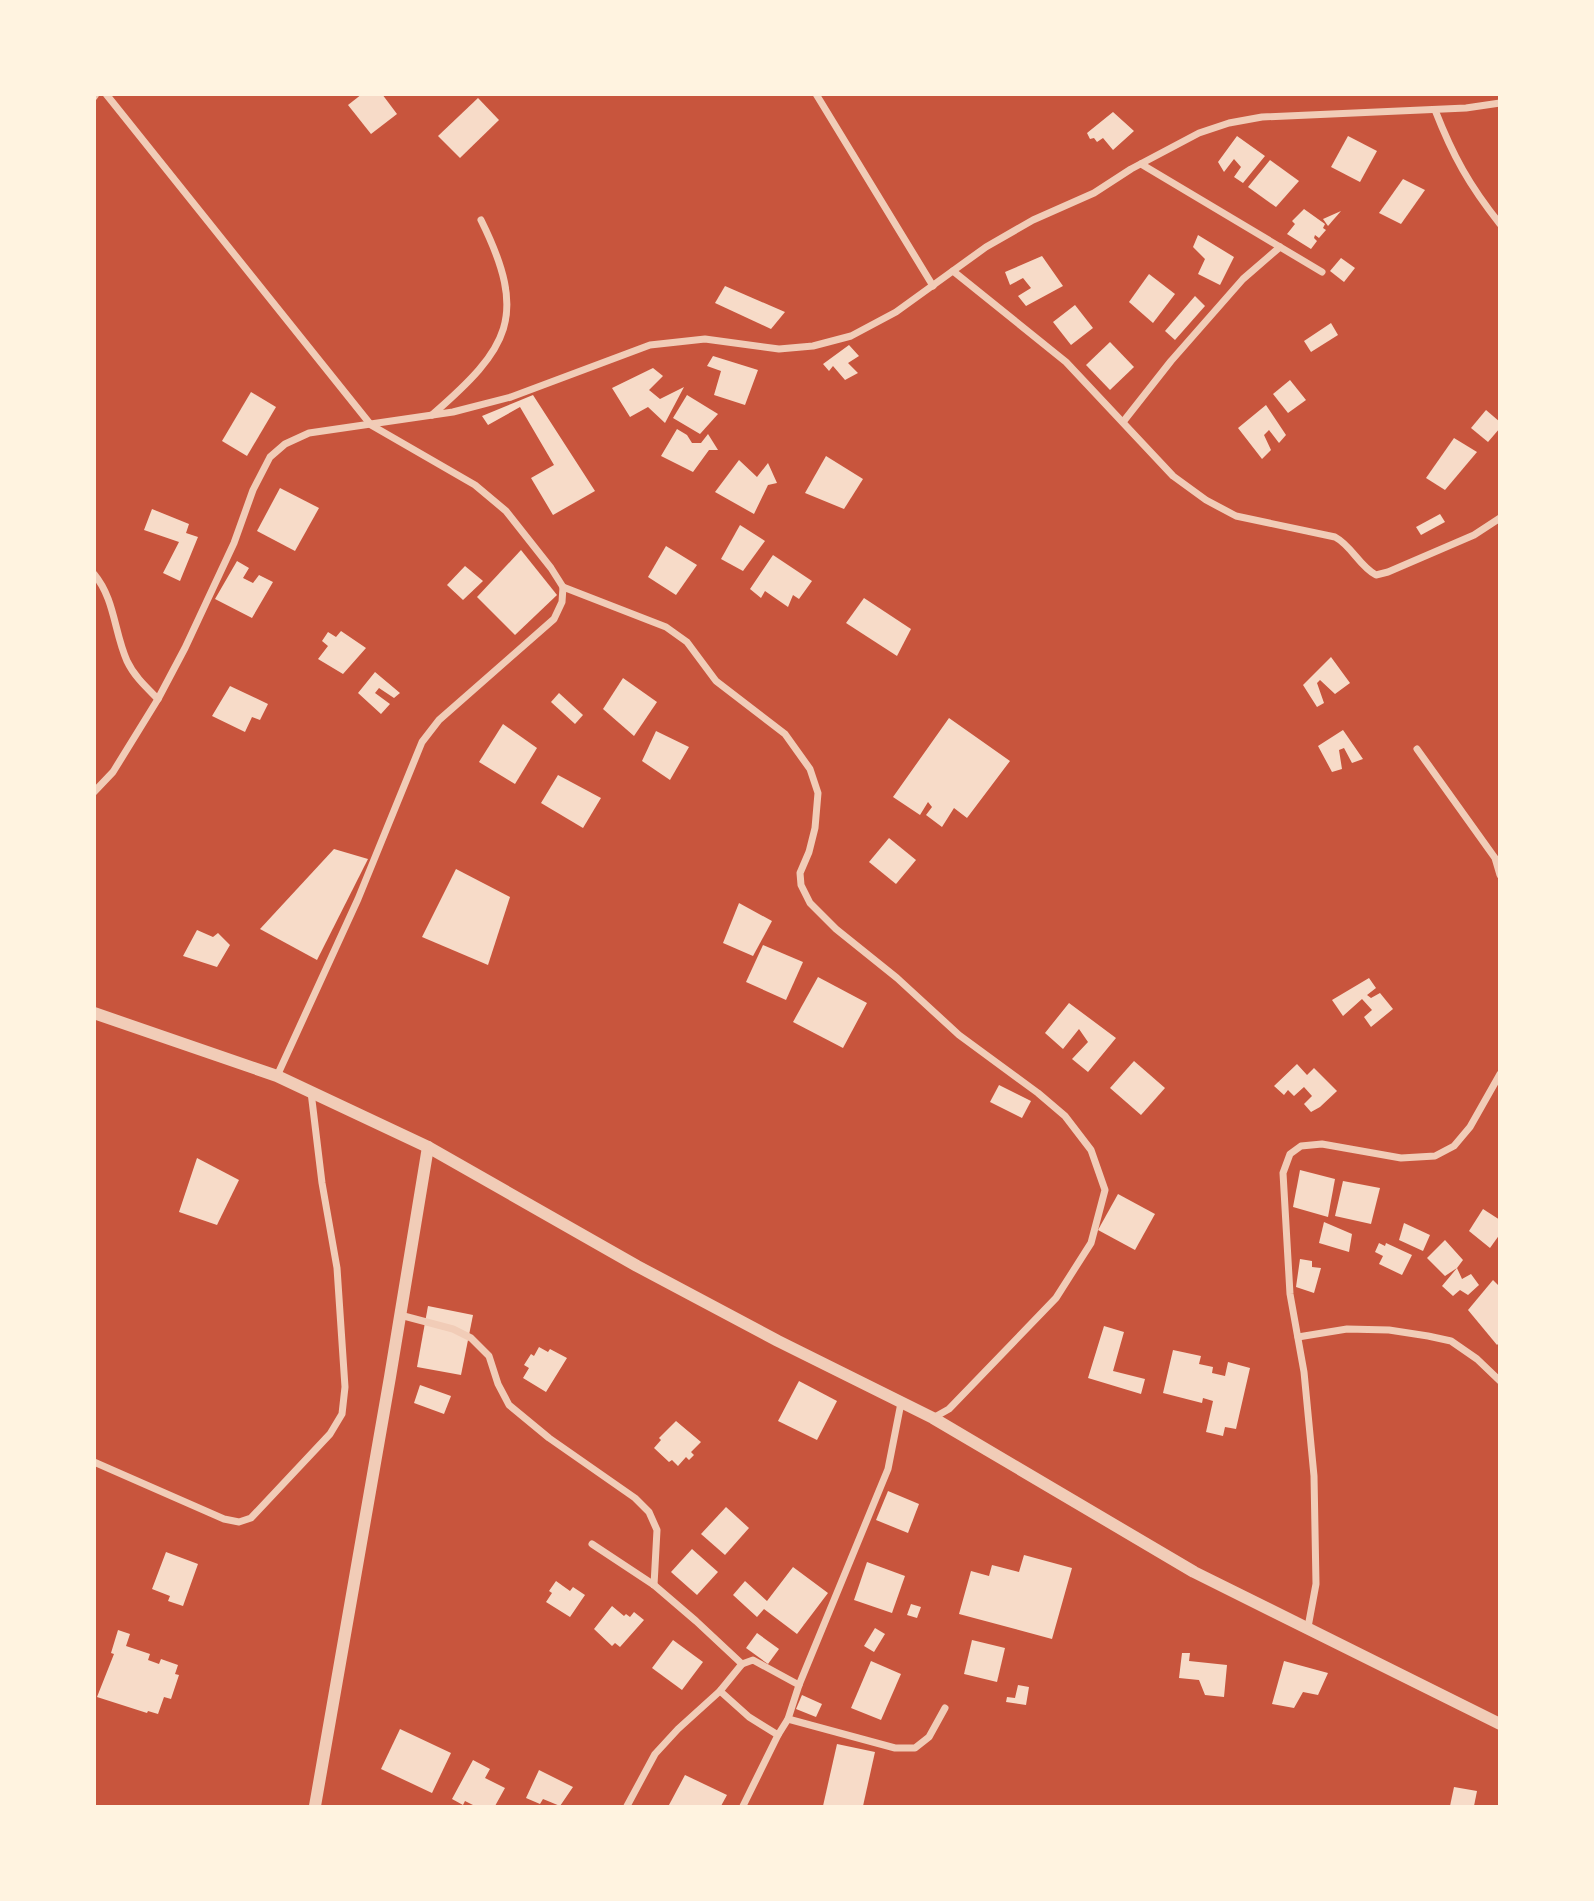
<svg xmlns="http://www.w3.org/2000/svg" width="1594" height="1901" font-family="'IBM Plex Sans',sans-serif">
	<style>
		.building { fill: #f7dbc8 }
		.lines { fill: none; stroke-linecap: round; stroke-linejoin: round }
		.minor { stroke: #f1ccb7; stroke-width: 7 }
		.tertiary { stroke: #f1ccb7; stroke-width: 12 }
	</style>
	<rect width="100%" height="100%" fill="#c8553d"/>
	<g class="building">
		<path d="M362 94H382L397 114 371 134 348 105Z"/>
		<path d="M478 98 499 120 460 158 438 136Z"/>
		<path d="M1113 112 1134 131 1113 150 1103 138 1097 142 1094 138 1090 139 1087 133Z"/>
		<path d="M1237 136 1265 156 1243 183 1234 177 1241 167 1234 159 1224 172 1218 162Z"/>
		<path d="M1348 136 1377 151 1360 182 1331 167Z"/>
		<path d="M1270 160 1299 181 1276 207 1248 187Z"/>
		<path d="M1403 179 1425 190 1401 224 1379 213Z"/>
		<path d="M1304 209 1325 224 1323 228 1326 230 1319 238 1315 235 1314 238 1317 241 1311 249 1287 234 1295 224 1292 221Z"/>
		<path d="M1341 211 1328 226 1323 219Z"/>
		<path d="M1198 235 1234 257 1220 285 1198 274 1205 259 1193 247Z"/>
		<path d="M1042 256 1063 286 1026 306 1018 296 1031 288 1023 278 1010 285 1005 272Z"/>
		<path d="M1341 258 1355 268 1344 282 1330 271Z"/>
		<path d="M1149 274 1175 294 1153 323 1129 302Z"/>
		<path d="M725 286 785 312 771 329 715 303Z"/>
		<path d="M1195 296 1205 306 1175 340 1165 331Z"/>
		<path d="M1075 305 1093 328 1071 345 1053 322Z"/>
		<path d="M1331 323 1338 335 1311 352 1304 341Z"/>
		<path d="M1110 342 1134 367 1110 390 1086 365Z"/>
		<path d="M849 345 859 356 848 363 858 373 845 380 833 366 829 371 823 364Z"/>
		<path d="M713 356 758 370 745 405 714 395 721 371 707 366Z"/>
		<path d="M653 368 663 376 649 390 660 399 684 387 665 423 648 407 630 417 612 388Z"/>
		<path d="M1290 380 1306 400 1288 413 1273 394Z"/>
		<path d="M251 392 276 407 247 456 222 441Z"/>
		<path d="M533 395 595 491 553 515 531 478 554 465 520 407 488 425 482 416Z"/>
		<path d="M687 395 718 414 700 434 673 418Z"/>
		<path d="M1266 405 1286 435 1279 443 1269 430 1264 435 1271 450 1262 459 1238 428Z"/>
		<path d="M1486 410 1500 422V428L1488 442 1471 428Z"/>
		<path d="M677 429 687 435 692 443H701L708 434 718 450H709L693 472 661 456Z"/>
		<path d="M1454 438 1477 452 1445 490 1426 478Z"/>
		<path d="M826 456 863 479 844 509 805 493Z"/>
		<path d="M739 460 757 477 768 463 777 483 768 485 754 514 715 492Z"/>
		<path d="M280 488 319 508 295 551 257 531Z"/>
		<path d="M152 509 189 524 186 533 198 537 180 581 163 573 179 542 144 530Z"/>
		<path d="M1440 514 1445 522 1421 535 1416 527Z"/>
		<path d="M740 525 765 541 743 571 721 559Z"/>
		<path d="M666 546 697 565 676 595 648 577Z"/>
		<path d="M521 550 557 595 515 635 477 597Z"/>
		<path d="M773 555 812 581 799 599 793 595 788 607 765 591 761 598 750 589Z"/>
		<path d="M237 561 249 568 243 578 253 583 259 575 273 582 252 618 215 599Z"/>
		<path d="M465 566 483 581 463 600 447 585Z"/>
		<path d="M864 598 911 629 897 656 846 623Z"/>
		<path d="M341 631 366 648 343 674 318 659 328 646 322 641 328 632 336 637Z"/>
		<path d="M1331 657 1350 683 1335 694 1320 680 1317 683 1324 703 1317 707 1303 685Z"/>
		<path d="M375 672 400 693 394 698 379 688 375 693 390 704 381 714 358 693Z"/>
		<path d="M623 678 657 702 634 736 603 709Z"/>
		<path d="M230 686 268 704 260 720 252 717 245 732 212 716Z"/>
		<path d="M559 693 583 715 575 724 551 702Z"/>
		<path d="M949 718 1010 761 967 818 954 808 942 827 926 815 932 807 928 802 920 815 893 797Z"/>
		<path d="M503 724 537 748 515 784 479 762Z"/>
		<path d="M1343 730 1363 759 1352 763 1344 748 1339 750 1342 769 1332 772 1318 746Z"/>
		<path d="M656 731 689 747 670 780 642 761Z"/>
		<path d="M558 775 601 798 583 828 541 803Z"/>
		<path d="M889 838 916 860 896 884 869 862Z"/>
		<path d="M334 849 368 859 317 960 260 929Z"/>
		<path d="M456 869 510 897 488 965 422 937Z"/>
		<path d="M739 903 772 921 753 956 723 943Z"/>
		<path d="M197 930 213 937 218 933 230 945 217 967 183 956Z"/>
		<path d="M763 945 803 962 786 1000 746 982Z"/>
		<path d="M818 977 867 1003 843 1048 793 1022Z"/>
		<path d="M1369 978 1376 988 1367 995 1371 998 1380 993 1393 1009 1371 1027 1364 1017 1372 1010 1362 999 1343 1016 1332 1000Z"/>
		<path d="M1069 1003 1116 1038 1088 1072 1072 1059 1088 1042 1079 1029 1063 1049 1045 1033Z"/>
		<path d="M1134 1061 1165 1088 1141 1115 1110 1088Z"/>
		<path d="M1297 1064 1307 1075 1314 1068 1337 1091 1320 1107 1311 1112 1304 1104 1312 1096 1304 1087 1294 1096 1288 1090 1284 1095 1274 1086Z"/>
		<path d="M999 1085 1031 1101 1022 1118 990 1102Z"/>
		<path d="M197 1158 239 1180 217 1225 179 1212Z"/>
		<path d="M1300 1170 1335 1179 1328 1217 1293 1207Z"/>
		<path d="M1343 1181 1380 1188 1371 1224 1335 1216Z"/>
		<path d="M1118 1194 1155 1214 1135 1250 1098 1230Z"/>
		<path d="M1483 1209 1500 1220V1234L1490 1248 1469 1231Z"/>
		<path d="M1324 1222 1352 1234 1349 1252 1319 1243Z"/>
		<path d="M1404 1223 1430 1235 1423 1251 1399 1240Z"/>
		<path d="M1445 1240 1463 1260 1457 1268 1462 1279 1471 1274 1479 1285 1468 1295 1460 1290 1453 1296 1442 1286 1457 1268 1445 1276 1427 1258Z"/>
		<path d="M1379 1243 1385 1246 1386 1243 1412 1255 1402 1275 1379 1264 1383 1256 1375 1252Z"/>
		<path d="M1300 1259 1312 1261V1267L1321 1268 1314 1293 1296 1287Z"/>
		<path d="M1493 1280 1500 1287V1342L1497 1345 1468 1310Z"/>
		<path d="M428 1306 473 1315 461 1375 417 1367Z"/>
		<path d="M1104 1326 1124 1332 1113 1371 1145 1379 1141 1394 1088 1378Z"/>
		<path d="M539 1347 548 1352 550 1349 567 1358 546 1392 523 1378 529 1368 524 1365 531 1354 534 1356Z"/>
		<path d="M1173 1350 1201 1356 1199 1364 1213 1367 1212 1373 1225 1376 1228 1362 1250 1368 1236 1429 1225 1427 1223 1436 1206 1432 1213 1401 1203 1398 1202 1403 1163 1393Z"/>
		<path d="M799 1381 837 1401 817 1440 778 1421Z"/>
		<path d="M420 1385 451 1396 444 1414 414 1403Z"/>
		<path d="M676 1421 701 1442 691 1452 694 1455 689 1460 686 1457 678 1466 672 1460 669 1462 654 1448 661 1440 659 1438Z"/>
		<path d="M888 1491 919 1504 908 1533 876 1520Z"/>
		<path d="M726 1507 749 1528 725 1555 701 1534Z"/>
		<path d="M692 1549 718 1572 697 1595 671 1572Z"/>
		<path d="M166 1552 198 1564 183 1606 168 1601 170 1596 152 1589Z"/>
		<path d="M1024 1555 1072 1568 1052 1639 959 1614 971 1571 989 1576 992 1565 1019 1572Z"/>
		<path d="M867 1562 905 1576 892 1613 854 1600Z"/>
		<path d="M793 1567 828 1593 797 1634 764 1609 757 1617 733 1595 745 1581 767 1601Z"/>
		<path d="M556 1581 570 1591 573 1587 585 1595 570 1617 546 1602 552 1593 549 1591Z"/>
		<path d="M911 1604 921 1607 917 1618 907 1615Z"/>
		<path d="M612 1606 624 1616 626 1614 630 1617 634 1612 644 1620 620 1647 615 1643 612 1646 594 1629Z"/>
		<path d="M875 1628 885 1634 874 1652 864 1646Z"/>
		<path d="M118 1630 130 1634 126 1646 150 1654 148 1660 159 1664 161 1659 178 1665 175 1674 179 1675 171 1699 164 1697 158 1714 148 1711 147 1713 97 1697 114 1654 111 1653Z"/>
		<path d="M757 1633 779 1649 768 1664 746 1648Z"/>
		<path d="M673 1640 703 1662 682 1690 652 1668Z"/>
		<path d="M972 1640 1005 1648 997 1682 964 1674Z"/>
		<path d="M1182 1653H1190L1189 1661 1227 1665 1224 1697 1205 1695 1199 1680 1179 1678Z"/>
		<path d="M871 1661 901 1674 881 1720 851 1708Z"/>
		<path d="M1284 1661 1328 1673 1318 1695 1303 1692 1294 1708 1272 1704Z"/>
		<path d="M1018 1685 1029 1687 1026 1705 1006 1702 1007 1697 1015 1698Z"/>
		<path d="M802 1695 822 1704 816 1717 796 1709Z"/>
		<path d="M400 1729 451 1753 432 1793 381 1769Z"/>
		<path d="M837 1744 875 1752 863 1806H823Z"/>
		<path d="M473 1760 490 1769 485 1778 505 1788 495 1806H475L465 1801 463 1805 452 1799Z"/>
		<path d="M539 1770 573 1787 560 1806 543 1799 540 1804 526 1798Z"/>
		<path d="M685 1775 727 1795 721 1806 669 1805Z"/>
		<path d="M1454 1787 1477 1791 1474 1806H1450Z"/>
	</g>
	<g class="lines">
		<g class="minor">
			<path d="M106 94 371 425 475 485 506 511 551 568 563 587 562 602 554 619 439 720 422 742 358 899 277 1076"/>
			<path d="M816 94 933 286"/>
			<path d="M94 97 96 94"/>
			<path d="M1435 110C1453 156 1469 185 1500 224"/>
			<path d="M1141 164 1322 272"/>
			<path d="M953 271 1066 362 1173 476 1206 500 1236 516 1335 537C1352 546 1359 566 1376 575L1388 572 1474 535 1500 518"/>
			<path d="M432 415C509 348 529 317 481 220"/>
			<path d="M1123 422 1171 361 1243 279 1280 247"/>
			<path d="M94 574C115 599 114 632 127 661 134 676 146 687 158 699"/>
			<path d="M563 587 666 627 687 642 716 681 785 734 810 769 818 793 815 828 809 852 800 873 801 885 810 903 836 929 897 978 959 1035 1038 1093 1065 1116 1091 1150 1105 1190 1091 1243 1056 1298 949 1409 933 1418"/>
			<path d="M1417 749 1495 858 1500 875"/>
			<path d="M94 792 113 772 158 699 185 648 234 543 253 490 270 457 285 444 309 433 453 412 511 397 650 345 705 339 779 349 813 346 851 336 896 312 986 247 1033 220 1094 193 1131 169 1199 133 1229 123 1262 117 1466 108 1500 103"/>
			<path d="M400 1315 453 1329 471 1338 489 1356 498 1384 509 1405 549 1438 635 1498 649 1512 657 1530 654 1585"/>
			<path d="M1298 1337 1347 1329 1389 1330 1428 1336 1451 1341 1477 1359 1500 1381"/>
			<path d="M94 1462 224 1519 239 1522 251 1518 330 1434 342 1414 345 1387 337 1268 322 1183 311 1092"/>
			<path d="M592 1544 654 1585 696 1621 742 1664"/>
			<path d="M1308 1627 1316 1584 1314 1476 1304 1372 1290 1294 1283 1173 1290 1154 1301 1146 1322 1144 1401 1158 1435 1156 1454 1146 1470 1127 1500 1074"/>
			<path d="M720 1691 749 1717 778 1735 788 1719 799 1685 888 1469 901 1403"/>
			<path d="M788 1719 895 1748H915L929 1737 945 1708"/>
			<path d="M627 1806 655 1754 678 1729 720 1691 742 1664 753 1660 799 1685"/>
			<path d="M743 1806 778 1735"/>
		</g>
		<g class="tertiary">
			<path d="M94 1013 277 1076 428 1147 637 1266 778 1341 933 1418 1194 1572 1500 1724"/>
			<path d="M315 1806 390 1377 428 1147"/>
		</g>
	</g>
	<rect width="1594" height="1901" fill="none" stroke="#fff3e0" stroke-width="192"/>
</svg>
